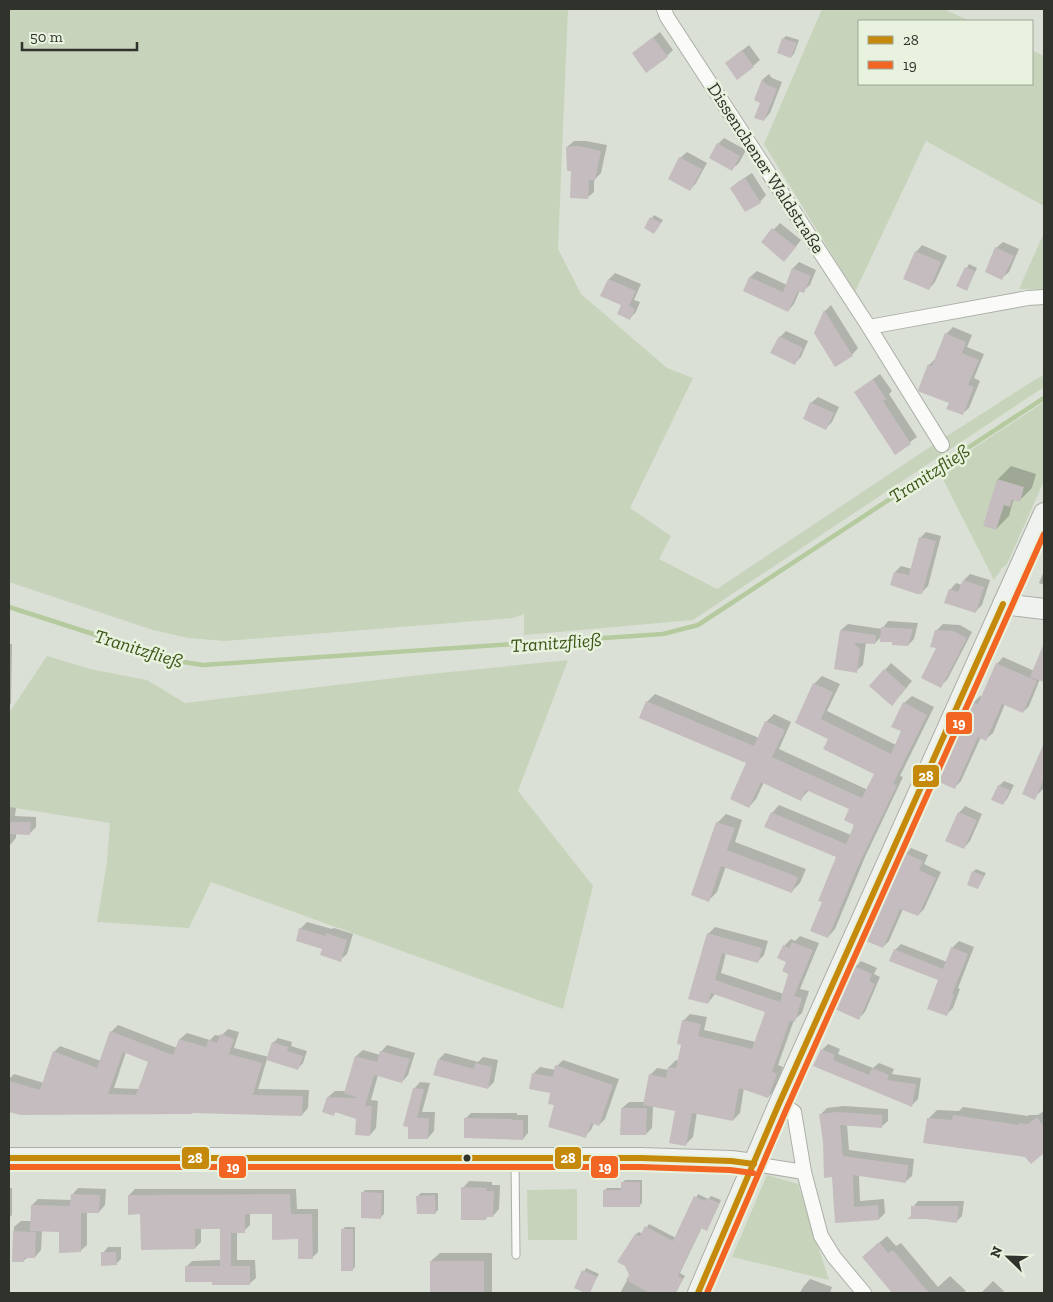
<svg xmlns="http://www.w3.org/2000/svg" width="1053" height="1302" font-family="'Zilla Slab',serif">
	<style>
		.green { fill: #c7d3ba }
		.shadow { fill: #0003; fill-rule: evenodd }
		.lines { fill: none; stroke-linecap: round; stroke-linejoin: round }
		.stream { stroke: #b5ca9e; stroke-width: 4.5 }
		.building { fill: #c5bcbf; fill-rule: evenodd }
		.lane-casing { stroke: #abafa7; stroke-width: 9 }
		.street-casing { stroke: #abafa7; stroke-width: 16 }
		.secondary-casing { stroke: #abafa7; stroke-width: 22 }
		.lane { stroke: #fafaf9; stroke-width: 7 }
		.street { stroke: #fafaf9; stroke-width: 14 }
		.secondary { stroke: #f0f2ef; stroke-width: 20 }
		.bus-1-casing { stroke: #e8f2de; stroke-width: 10 }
		.bus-2-casing { stroke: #e8f2de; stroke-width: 10 }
		.bus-1 { stroke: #c5890b; stroke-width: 6 }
		.bus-2 { stroke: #f26522; stroke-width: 6 }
		.bus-dot { fill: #2f332c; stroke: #e8f2de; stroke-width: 2 }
		.labels { text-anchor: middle; stroke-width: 5; stroke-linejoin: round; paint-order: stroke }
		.street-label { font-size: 18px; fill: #2f332c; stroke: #e8f2de }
		.water-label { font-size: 19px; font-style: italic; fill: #3c5618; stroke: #e8f2de }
		.line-badge { stroke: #e8f2de; stroke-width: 2 }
		.badge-label { font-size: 14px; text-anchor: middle; font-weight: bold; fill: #fff }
	</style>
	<rect width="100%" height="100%" fill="#dbe0d6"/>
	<g class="green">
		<path d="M9 9H568L558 249 581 294 667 368 693 378 630 508 671 536 659 559 717 589 933 445 1033 381 1044 375V387L693 620 524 635V614L513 618 225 641 188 638 153 630 9 582Z"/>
		<path d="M822 9H943L970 21H859V84H1032V50L1044 56V206L926 141 855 292 764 144Z"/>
		<path d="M1044 233V289H1019Z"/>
		<path d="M1044 402V481L1007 564 1002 568 994 580 939 471Z"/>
		<path d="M47 656 90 669 147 680 185 703 420 675 568 660 518 791 593 886 563 1009 211 882 189 928 97 922 107 862 110 823 9 807V713Z"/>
		<path d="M767 1175 798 1184 829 1280 732 1257Z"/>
		<path d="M577 1189V1240H528L527 1190Z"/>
	</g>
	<g class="shadow">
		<path d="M660 32 673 50 667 56 633 54Z"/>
		<path d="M786 36 799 40 794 54 791 57 783 39Z"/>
		<path d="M749 45 760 60 753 66 726 63Z"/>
		<path d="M769 74 772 78 782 82 770 113 764 120 761 102 755 100 763 79Z"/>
		<path d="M724 138 746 150 739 163 732 169 718 144Z"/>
		<path d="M574 141H586L607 145 601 173 594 180V192L587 198 573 170 567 147Z"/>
		<path d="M687 152 707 163 696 183 690 190 680 158Z"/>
		<path d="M752 173 766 195 760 202 731 188 738 182Z"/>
		<path d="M654 215 663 220 657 229 646 227Z"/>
		<path d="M780 223 801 240 790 254 762 242Z"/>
		<path d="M1003 242 1019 249 1009 272 1002 278 996 248Z"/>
		<path d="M922 245 947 256 935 282 929 289 916 252Z"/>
		<path d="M799 262 816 270 810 285 803 291 800 290 794 304 788 311 744 291 750 277 757 271 787 285 793 268Z"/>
		<path d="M969 264 977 268 967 289 958 285Z"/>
		<path d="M615 273 641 284 634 300 640 302 636 312 629 319 622 305 602 296 609 279Z"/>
		<path d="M831 305 858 348 852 355 815 333 825 311Z"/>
		<path d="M953 327 972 335 967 347 984 354 974 378 980 381 969 408 962 414 950 403 929 365 936 358 946 334Z"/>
		<path d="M786 331 808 341 801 357 794 364 780 337Z"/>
		<path d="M880 374 892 391 889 394 917 437 895 453 855 392Z"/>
		<path d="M818 397 839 407 832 422 826 428 811 403Z"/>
		<path d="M1011 466 1036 474 1032 488 1019 501 1015 500 1013 501 1009 516 996 529 984 526 998 479Z"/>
		<path d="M926 532 941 536 928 586 922 592 895 572 901 566 912 569 920 538Z"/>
		<path d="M1044 571V585L1039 583Z"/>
		<path d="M970 574 990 580 982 605 975 612 950 590 956 583 962 585 964 580Z"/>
		<path d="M888 621 918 623 914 639 908 645 893 641 882 636 875 643 866 642 863 665 856 671 841 630 848 624 882 629Z"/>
		<path d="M943 624 960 625 972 632 947 680 940 686 936 631Z"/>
		<path d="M9 644H12L11 703 9 706Z"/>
		<path d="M1044 655V681L1040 679 1029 706 1023 712 1005 704 993 733 986 739 981 737 961 781 955 787 973 703 980 696 982 697 997 664 1003 657 1034 671 1038 662Z"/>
		<path d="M891 663 912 681 898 698 871 686Z"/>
		<path d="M822 676 840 684 827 711 896 745 903 730 904 703 912 696 934 707 900 776 903 777 865 857 835 929 828 937 824 902 838 856 772 813 779 805 851 835 856 825 851 808 809 790 801 799 764 782 756 799 749 807 748 762 647 702 655 694 759 738 766 722 774 714 791 722 779 749 868 790 876 773 830 738 796 723 814 684Z"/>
		<path d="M1044 746V788L1034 798 1024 793Z"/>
		<path d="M1004 781 1014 785 1007 799 1003 804 999 786Z"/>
		<path d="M965 806 982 814 970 841 964 848 959 813Z"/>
		<path d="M9 807 16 808 15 816 36 817V827L30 833H16V838L10 845Z"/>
		<path d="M726 814 742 820 735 842 806 869 800 883 792 891 726 866 717 892 709 900 717 823Z"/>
		<path d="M911 848 928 855 924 864 941 872 924 909 918 915 903 909 889 941 883 947 906 854Z"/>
		<path d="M976 869 986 873 978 888 973 872Z"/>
		<path d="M307 922 332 929 334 928 353 934 347 954 340 960 323 948 300 929Z"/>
		<path d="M715 927 768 941 764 955 757 962 726 953 721 973 784 994 790 973 784 946 791 939 795 941 800 936 819 943 800 989 809 991 802 1013 794 1020 778 1065 783 1067 775 1090 768 1097 744 1088 740 1113 733 1120 697 1112 693 1137 686 1144 676 1110 653 1106 652 1128 646 1134 622 1108 629 1102H645L650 1075 657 1068 669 1070V1067L676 1060 679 1061 682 1044 683 1021 690 1014 707 1017 704 1030 756 1042 767 1011 715 994 708 1003V934Z"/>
		<path d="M959 941 974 947 958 988 960 989 953 1008 946 1015 939 980 895 950 901 944 947 962 952 948Z"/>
		<path d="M861 961 877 968 874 974 880 977 865 1012 859 1018 855 967Z"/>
		<path d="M118 1025 177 1048 180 1039 187 1033 210 1040 215 1035 221 1036 228 1029 239 1032 234 1048 269 1057 273 1043 278 1038 292 1042 291 1046 307 1051 303 1063 298 1068 267 1059 258 1089 309 1090 308 1108 302 1115 193 1112 20 1114 9 1111V1079L14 1074 44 1083 54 1052 60 1046 101 1061 111 1032ZM126 1052 149 1061 139 1089 114 1088Z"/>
		<path d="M828 1044 840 1049 838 1054 873 1068 879 1063 894 1069 892 1074 921 1078 918 1099 912 1105 815 1066 822 1050Z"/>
		<path d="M387 1045 415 1053 408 1075 402 1082 378 1075 371 1100 378 1101 376 1128 370 1135 357 1118 336 1112 333 1114 328 1097 335 1091H346L356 1056 363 1050 380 1055 381 1052Z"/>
		<path d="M445 1053 478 1062 483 1057 498 1060 494 1082 488 1088 439 1059Z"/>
		<path d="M563 1060 619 1079 605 1119 599 1125 594 1123 591 1130 585 1136 556 1105 552 1092 530 1088 534 1073 540 1067 556 1070 557 1066Z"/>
		<path d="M420 1082 430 1083 422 1112H435L434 1131 428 1138 409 1137 414 1089Z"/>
		<path d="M844 1106 888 1109V1121L881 1127 847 1125 849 1150 914 1159 912 1176 905 1182 859 1175 860 1201 884 1199 885 1213 879 1219 836 1222 833 1176 825 1142 821 1114 827 1108Z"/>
		<path d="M963 1107 1028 1116 1029 1115H1038L1044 1111V1152L1031 1162 1025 1156 928 1119 937 1110 959 1111Z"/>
		<path d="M471 1113H517V1115H528V1133L523 1139 466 1118Z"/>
		<path d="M625 1180H642V1203L639 1206 604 1191 607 1188H622V1183Z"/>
		<path d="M469 1181 492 1182V1185H500L499 1209 493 1216H488L485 1219 463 1188Z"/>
		<path d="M9 1188H12V1215L9 1218Z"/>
		<path d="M78 1188 106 1189 105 1205 99 1212H87V1245L80 1251 60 1231 42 1230 41 1250 35 1257H28L23 1261H13L14 1227 21 1221H32V1205L38 1199 72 1200V1195Z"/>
		<path d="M135 1189H296L297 1209H318V1252L312 1258 299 1238 273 1212H250V1225L244 1231H237V1260H255L256 1278 249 1284 213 1281 186 1267 192 1261 221 1260V1228H201V1242L195 1248 142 1213 129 1195Z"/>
		<path d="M365 1190H384V1214L381 1217 362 1193Z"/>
		<path d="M421 1193H438V1210L435 1213 418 1196Z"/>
		<path d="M698 1194 708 1199 711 1196 721 1200 709 1226 706 1229 702 1227 680 1273 685 1276 675 1293H620L633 1270 636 1234 639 1232 643 1234 649 1224 676 1238Z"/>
		<path d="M918 1201H964L962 1216 956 1222 913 1215V1207Z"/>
		<path d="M345 1227H355V1267L352 1270 342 1230Z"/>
		<path d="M887 1236 896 1246 901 1243 938 1287 950 1276 966 1291 963 1293H894L863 1257Z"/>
		<path d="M108 1247H121V1259L116 1264 103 1253Z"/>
		<path d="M440 1253H492V1293H432L431 1261Z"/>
		<path d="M586 1268 599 1274 588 1293 576 1287Z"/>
		<path d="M810 1279 832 1287 830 1293H800L803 1287Z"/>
		<path d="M993 1281 1004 1291 1002 1293H981Z"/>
	</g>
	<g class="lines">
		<path class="stream" d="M9 607 177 661 203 665 663 634 698 625 1044 398"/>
	</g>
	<g class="building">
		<path d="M653 37 668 57 646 73 632 53Z"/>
		<path d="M782 38 797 43 791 58 777 53Z"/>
		<path d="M742 50 754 67 737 80 725 63Z"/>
		<path d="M762 79 766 84 777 89 764 121 754 118 760 103 754 100Z"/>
		<path d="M717 143 740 156 732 171 709 158Z"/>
		<path d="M579 146 601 151 595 181 589 180 588 199 570 198 571 171H567L566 147Z"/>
		<path d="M679 157 702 169 690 191 668 179Z"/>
		<path d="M745 178 761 203 745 212 730 188Z"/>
		<path d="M650 217 661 223 654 234 644 228Z"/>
		<path d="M772 228 796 247 784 262 761 242Z"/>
		<path d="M995 247 1014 256 1002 280 985 272Z"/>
		<path d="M915 251 941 262 929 290 903 279Z"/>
		<path d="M965 267 975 271 967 291 956 286Z"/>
		<path d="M792 268 811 276 804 293 798 291 788 312 743 291 749 277 783 292Z"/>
		<path d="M608 279 636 291 629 306 635 309 630 320 617 314 621 305 600 296Z"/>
		<path d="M824 310 853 356 835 367 814 333Z"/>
		<path d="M945 333 966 342 962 353 979 360 968 385 974 387 963 415 946 409 949 403 920 392 918 390 928 364 932 366Z"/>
		<path d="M779 336 803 348 795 365 770 353Z"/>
		<path d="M873 379 886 399 883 401 911 444 895 455 854 392Z"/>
		<path d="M810 402 834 413 826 430 803 419Z"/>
		<path d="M997 479 1024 487 1020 502 1012 500 1010 507 1004 505 996 530 983 526Z"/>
		<path d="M919 537 936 541 922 594H917L890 585 894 572 909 575Z"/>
		<path d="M963 580 984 587 976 613 944 603 949 589 958 592Z"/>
		<path d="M881 627 913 629 908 646 892 645V642H880Z"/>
		<path d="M840 630 876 635 875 644 854 643 860 649 857 673 834 669Z"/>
		<path d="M935 630 953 631 967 638 941 688 921 678 936 648 930 647Z"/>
		<path d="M1044 643V682L1030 677Z"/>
		<path d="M996 663 1037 681 1023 713 1002 704 986 741 978 737 955 789 937 781 972 702 978 704Z"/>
		<path d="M884 669 906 688 892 706 869 686Z"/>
		<path d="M813 683 833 692 821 719 891 754 901 731 891 727 903 702 927 715 893 784 897 785 858 866 828 938 810 931 822 902 818 901 836 857 764 827 771 812 846 844 854 825 844 820 849 809 806 790 801 801 761 782 749 808 730 799 746 763 639 718 646 701 754 746 765 721 785 730 772 757 862 798 874 774 823 749 828 739 795 723Z"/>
		<path d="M1044 743V778L1035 800 1022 794Z"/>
		<path d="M998 785 1010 790 1003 805 991 800Z"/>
		<path d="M958 812 977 820 964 849 945 841Z"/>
		<path d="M9 822H31L30 835 9 834Z"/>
		<path d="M716 822 735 828 727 850 798 877 792 893 721 866 709 902 691 895Z"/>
		<path d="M905 853 923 861 919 870 936 878 918 916 900 909 883 948 866 941Z"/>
		<path d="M972 871 984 876 978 889 967 885Z"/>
		<path d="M299 928 326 936V933L347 940 341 962 320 955 322 949 296 941Z"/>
		<path d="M707 933 762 948 758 963 722 953 715 980 780 1002 788 974 782 971 786 962 777 958 783 945 789 948 792 942 813 950 794 996 802 998 795 1022 790 1020 772 1072 777 1074 768 1098 739 1088 733 1121 692 1113 686 1146 669 1143 675 1111 643 1105 649 1074 666 1078 668 1067 676 1068 681 1045 677 1044 682 1020 701 1024 698 1036 752 1049 765 1012 711 993 708 1004 688 999Z"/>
		<path d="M951 947 968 954 952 994 954 995 947 1016 927 1009 938 980 889 961 894 949 943 969Z"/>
		<path d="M854 966 872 974 869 981 875 984 859 1020 835 1009Z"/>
		<path d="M110 1031 173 1055 179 1039 206 1047 208 1040 217 1043 220 1034 234 1039 229 1054 262 1063 253 1095 303 1096 302 1116 192 1113V1114L20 1115 9 1112V1081L40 1090 53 1051 97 1068ZM123 1052 148 1062 136 1095 108 1094Z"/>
		<path d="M272 1042 288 1047 287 1051 303 1056 298 1070 266 1060Z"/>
		<path d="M821 1049 835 1055 833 1060 869 1075 872 1068 889 1075 887 1080 916 1084 912 1107 813 1066Z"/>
		<path d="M380 1051 410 1059 402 1083 374 1075 365 1106H372L370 1136 355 1135 356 1119 335 1112 334 1116 322 1112 327 1097 359 1098 344 1093 355 1056 377 1062Z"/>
		<path d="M438 1059 474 1069 475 1063 492 1067 488 1089 433 1075Z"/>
		<path d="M555 1065 613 1085 599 1126 591 1123 586 1138 548 1127 554 1105 548 1104 550 1093 529 1089 532 1073 553 1077Z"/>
		<path d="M413 1088 424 1089 417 1118H429L428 1139H408V1127L403 1126Z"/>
		<path d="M621 1108H647L646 1135H620Z"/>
		<path d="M837 1112 882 1115V1128L840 1125 843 1156 908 1165 906 1183 853 1175 854 1207 878 1205 879 1220 835 1223 832 1177 824 1178 823 1142 819 1114Z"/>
		<path d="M953 1115 1019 1125V1123L1028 1124 1037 1117 1044 1127V1153L1031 1164 1025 1157 923 1143 927 1118 952 1120Z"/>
		<path d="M464 1118 512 1119V1120H523V1140L464 1138Z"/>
		<path d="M621 1182H640V1207H603V1190H621Z"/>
		<path d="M461 1187 487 1188 486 1191H494L493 1217H486V1220H461Z"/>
		<path d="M361 1192 382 1193 381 1219 361 1218Z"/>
		<path d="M71 1194 100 1195 99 1213H81V1252L59 1253V1232L30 1231 31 1205 70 1206Z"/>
		<path d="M290 1194 291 1214H312L313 1259H298V1239L272 1240V1214H245V1233H231V1266H250V1285H212V1282H185V1266H220V1229H195V1249L141 1250 140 1214 128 1215V1195Z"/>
		<path d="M435 1195 436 1214H417L416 1196Z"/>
		<path d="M694 1196 705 1201 707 1198 719 1203 707 1231 701 1228 678 1276 683 1279 676 1293H649L626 1280 629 1275 625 1266 617 1262 635 1234 640 1236 645 1226 673 1241Z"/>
		<path d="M911 1206H959L957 1223 925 1219H907L911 1216Z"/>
		<rect x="341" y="1229" width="12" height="42"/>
		<path d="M13 1231 36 1232 35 1258H24V1262H12Z"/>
		<path d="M879 1242 888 1253 893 1250 929 1293H892L862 1257Z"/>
		<path d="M101 1252H116L117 1265 101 1266Z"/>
		<rect x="430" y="1261" width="54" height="32"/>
		<path d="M582 1270 597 1277 590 1293H585L574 1288Z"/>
	</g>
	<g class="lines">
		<g class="lane-casing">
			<path id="lane" d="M515 1160 516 1255"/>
		</g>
		<g class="street-casing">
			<g id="street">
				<path d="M664 9 667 17 869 327 1028 298 1044 297"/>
				<path d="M869 327 942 445"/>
				<path d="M778 1106 788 1108 794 1112 804 1172 821 1236 834 1257 864 1293"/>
				<path d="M754 1164 804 1172"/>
			</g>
		</g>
		<g class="secondary-casing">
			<g id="secondary">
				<path d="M1003 604 1044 609"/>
				<path d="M9 1158H641L731 1161 754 1164"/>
				<path d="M698 1293 778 1106 1044 513"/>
			</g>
		</g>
		<use href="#lane" class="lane"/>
		<use href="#street" class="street"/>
		<use href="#secondary" class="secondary"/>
		<g class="bus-1-casing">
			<g id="bus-1">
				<path d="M9 1158H641L731 1161 754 1164"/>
				<path d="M698 1293 778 1106 1003 604"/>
			</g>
		</g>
		<g class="bus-2-casing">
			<g id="bus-2">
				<path d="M9 1167H641L730 1170 753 1173"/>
				<path d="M707 1293 786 1110 1044 534"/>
			</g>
		</g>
		<use href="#bus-1" class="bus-1"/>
		<use href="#bus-2" class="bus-2"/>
	</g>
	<circle class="bus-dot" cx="467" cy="1158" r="4.5"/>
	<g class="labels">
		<g class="street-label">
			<text transform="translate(766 168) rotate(57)" y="6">Dissenchener Waldstraße</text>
		</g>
		<g class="water-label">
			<text transform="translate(929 473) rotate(-33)" y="7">Tranitzfließ</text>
			<text transform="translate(556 642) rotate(-4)" y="7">Tranitzfließ</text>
			<text transform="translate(139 648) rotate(17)" y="7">Tranitzfließ</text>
		</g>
	</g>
	<g class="line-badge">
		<rect x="945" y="711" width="28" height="24" rx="5" fill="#f26522"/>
		<rect x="912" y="764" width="28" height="24" rx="5" fill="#c5890b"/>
		<rect x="181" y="1146" width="29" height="24" rx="5" fill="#c5890b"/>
		<rect x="554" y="1146" width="28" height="24" rx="5" fill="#c5890b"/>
		<rect x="218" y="1155" width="29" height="24" rx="5" fill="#f26522"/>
		<rect x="590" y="1155" width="29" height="24" rx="5" fill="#f26522"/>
	</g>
	<g class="badge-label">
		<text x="959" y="728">19</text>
		<text x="926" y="781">28</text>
		<text x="195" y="1163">28</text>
		<text x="568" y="1163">28</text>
		<text x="233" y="1172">19</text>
		<text x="605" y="1172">19</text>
	</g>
	<rect width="1053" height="1302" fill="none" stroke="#2f332c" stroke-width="20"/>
	<rect x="858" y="20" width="175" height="65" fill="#e8f2de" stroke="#9ea697"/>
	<rect x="868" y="36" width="25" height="8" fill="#c5890b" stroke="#9ea697"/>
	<text x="903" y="45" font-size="15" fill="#2f332c">28</text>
	<rect x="868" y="61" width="25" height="8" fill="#f26522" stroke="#9ea697"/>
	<text x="903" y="70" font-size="15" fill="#2f332c">19</text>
	<g transform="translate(1008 1257) rotate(293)" stroke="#e8f2de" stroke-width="4" paint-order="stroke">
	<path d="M0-4L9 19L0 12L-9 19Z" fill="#2f332c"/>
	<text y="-8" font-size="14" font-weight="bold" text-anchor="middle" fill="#2f332c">N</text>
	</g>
	<path d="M22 42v8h115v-8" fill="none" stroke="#2f332c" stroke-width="2.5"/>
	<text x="30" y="42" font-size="15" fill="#2f332c" stroke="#e8f2de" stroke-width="4" paint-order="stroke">50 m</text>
</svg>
